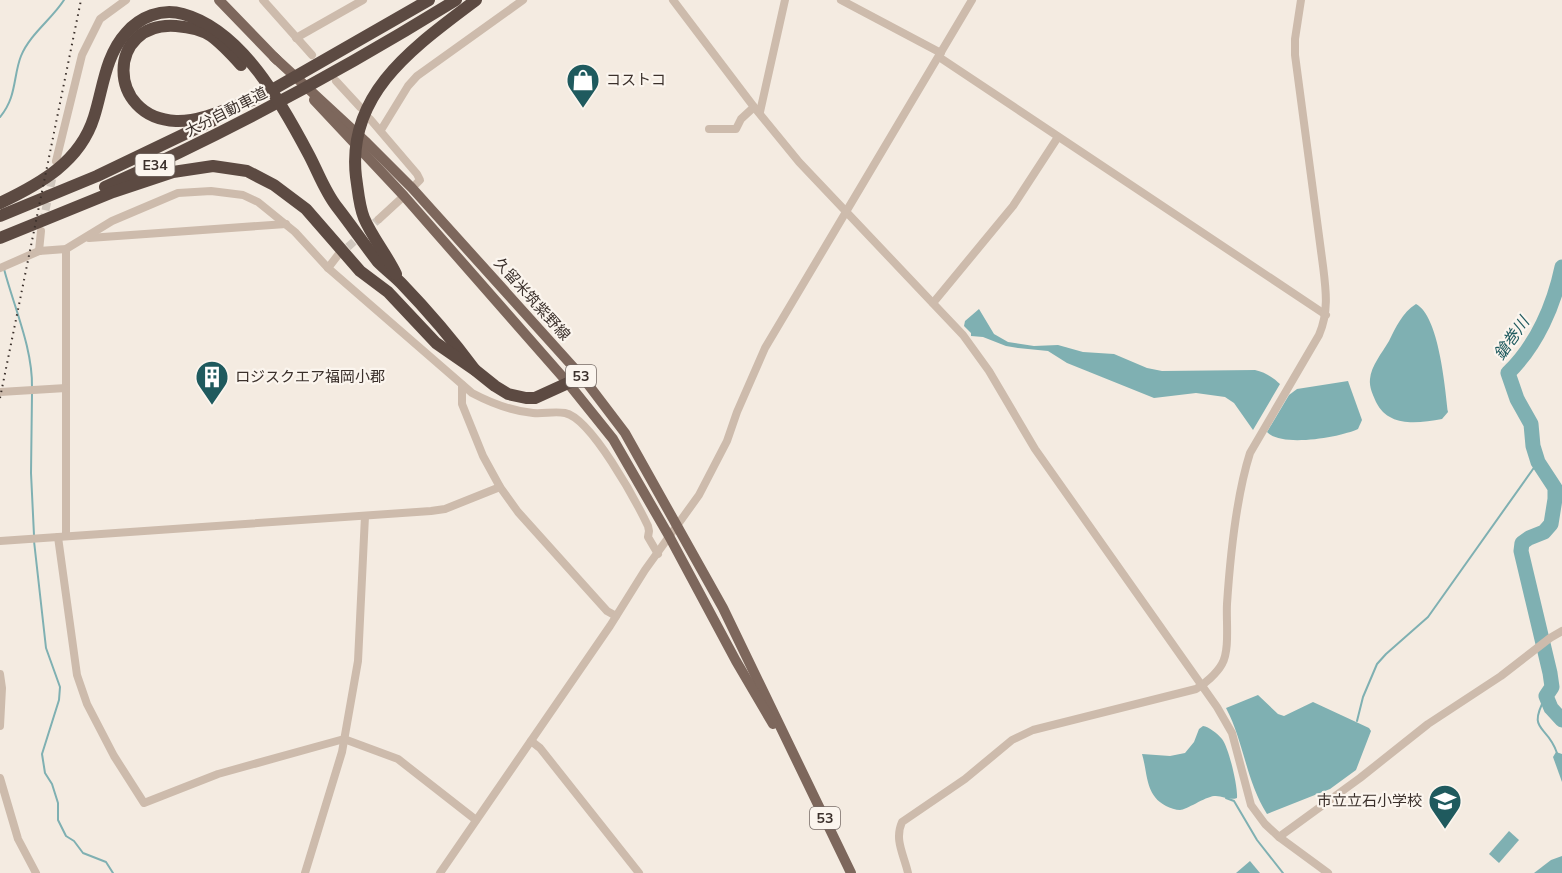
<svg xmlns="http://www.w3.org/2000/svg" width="1562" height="873" font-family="Mulish,'Noto Sans JP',sans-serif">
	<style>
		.water { fill: #7fb0b2 }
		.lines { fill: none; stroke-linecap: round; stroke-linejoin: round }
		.stream { stroke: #7fb0b2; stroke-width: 2 }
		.river { stroke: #7fb0b2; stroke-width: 15 }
		.minor-tunnel { stroke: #cfc6bd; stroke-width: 8; stroke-dasharray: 8 4; stroke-linecap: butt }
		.minor { stroke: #cdbbac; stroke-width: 8 }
		.major { stroke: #7d675c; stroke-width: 10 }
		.highway { stroke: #5c4a42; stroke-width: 12 }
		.rail { stroke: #3b302b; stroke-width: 2; stroke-dasharray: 1.5 4.5; stroke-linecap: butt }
		.labels { text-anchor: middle; stroke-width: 4.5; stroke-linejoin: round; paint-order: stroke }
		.shield { fill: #fbf5ee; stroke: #756b66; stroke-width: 1.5 }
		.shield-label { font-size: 14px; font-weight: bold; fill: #3b302b }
		.poi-label { font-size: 15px; fill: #3b302b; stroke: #fbf5ee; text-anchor: start }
		.street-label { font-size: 15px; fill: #3b302b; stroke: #fbf5ee }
		.water-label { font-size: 16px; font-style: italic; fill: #1f5a5e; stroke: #fbf5ee }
	</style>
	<rect width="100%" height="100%" fill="#f4ebe1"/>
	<g class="water">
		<path d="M1416 304C1439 316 1445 387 1448 412L1442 419C1418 423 1389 428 1376 402 1373 395 1369 387 1370 379 1371 366 1382 353 1389 341 1396 327 1402 313 1416 304Z"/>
		<path d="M979 309 994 334 1008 342 1034 346 1058 345 1083 352 1114 354 1147 368 1162 371 1255 370C1264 372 1273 377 1280 384L1253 430 1234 403 1225 397 1196 393 1154 398 1067 363 1048 351 1018 348 1006 346 983 337 971 336V333L964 326 965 321Z"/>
		<path d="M1348 381 1362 420 1358 429C1341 437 1281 448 1267 432L1289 395 1297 389Z"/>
		<path d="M1258 695 1278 714 1284 716 1313 702 1369 728 1371 731 1356 770 1330 789 1267 814C1246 781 1244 742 1226 708Z"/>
		<path d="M1203 726C1209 727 1217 733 1222 739 1229 748 1238 787 1237 798 1229 801 1222 795 1214 796 1205 797 1186 810 1180 810 1176 810 1170 808 1166 806 1145 795 1148 774 1142 754L1170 756 1185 753 1194 742 1199 729Z"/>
		<path d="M1556 752 1562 754V782L1553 757Z"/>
		<path d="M1509 831 1519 840 1499 863 1489 854Z"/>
		<path d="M1562 856V873H1534L1551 860Z"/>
		<path d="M1250 861 1260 873H1236Z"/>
	</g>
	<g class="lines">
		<g class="stream">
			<path d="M0 117C17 97 13 76 21 56 30 34 52 19 64 0"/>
			<path d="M4 269C14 307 33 349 32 388"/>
			<path d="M32 394 31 473 34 535"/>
			<path d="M34 541 46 648 60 687 59 700 42 754 45 773 52 784 58 803V820L66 836 74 841 83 853 106 862 113 873"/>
			<path d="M1546 696C1526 733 1547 723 1557 753"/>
			<path d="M1357 721 1363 697 1377 664 1386 654 1428 617 1538 462"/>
			<path d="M1226 798 1234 801 1257 840 1283 873"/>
		</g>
		<path class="river" d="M1562 267C1554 305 1537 345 1508 373L1517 399 1531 424 1533 446 1538 462 1555 488V499L1551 524 1544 532 1529 538 1522 543 1521 551 1550 673 1552 687 1546 696 1551 708 1562 720"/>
		<g class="minor-tunnel">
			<path d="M43 222 54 170"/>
			<path d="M339 255 379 219"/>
		</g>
		<g class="minor">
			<path d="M263 0 312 55"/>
			<path d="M673 0 754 107 799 162 963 335 989 371 1035 449 1217 707 1232 733 1251 805 1265 824 1279 837 1328 873"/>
			<path d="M841 0 941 53"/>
			<path d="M296 38 363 0"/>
			<path d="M939 57 1326 315"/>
			<path d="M336 81 360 107"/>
			<path d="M760 112 785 0"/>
			<path d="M370 119 417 174 420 180 412 188"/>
			<path d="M709 129H736L741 119 754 107"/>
			<path d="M381 130 408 86 417 76 523 0"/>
			<path d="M56 161 82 55 100 19 126 0"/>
			<path d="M379 219 404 196"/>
			<path d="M89 238 286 224"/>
			<path d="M66 249V536"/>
			<path d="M39 251 41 231"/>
			<path d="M0 268 39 251 66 249 112 221 178 193 211 191 243 195 258 202 295 232 328 268 472 393C491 403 511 411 533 413 544 414 554 411 565 413 591 418 636 501 648 526L649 531 648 537 658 554"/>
			<path d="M328 268 338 255"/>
			<path d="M933 303 1013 206 1058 137"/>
			<path d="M462 385V404L483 456 500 487 518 512 607 611 616 616"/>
			<path d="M0 392 66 388"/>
			<path d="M58 537 77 675 87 704 114 756 144 803 218 774 344 739 398 759 476 820"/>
			<path d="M0 541 431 511 445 509 500 487"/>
			<path d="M0 674 2 688 0 726"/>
			<path d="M531 741 540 748 639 873"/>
			<path d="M0 778 18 839 36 873"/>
			<path d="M1279 837 1360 778 1428 724 1501 676 1550 638 1562 631"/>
			<path d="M305 873 342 752 358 661 365 516"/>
			<path d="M440 873 610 626 645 570 699 495 727 441 737 412 765 348 972 0"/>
			<path d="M908 873C904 855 894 840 902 822L965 779 1012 740 1033 730 1196 689C1205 684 1217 673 1222 664 1230 650 1226 621 1227 604 1230 559 1236 497 1250 453L1319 335C1329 312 1326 290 1323 266L1295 55V39L1301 0"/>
		</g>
		<g class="major">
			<path d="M219 0 277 60"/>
			<path d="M274 57 367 143 412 188 584 379 625 433 723 608 851 873"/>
			<path d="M314 100 404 196 568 383 613 439 669 536 736 661 773 724"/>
		</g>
		<g class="highway">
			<path d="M241 65C232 55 222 44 211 36 201 29 189 27 176 26 106 21 106 118 176 121 200 122 232 107 255 99"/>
			<path d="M265 94 429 0"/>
			<path d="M105 187C226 133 343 70 456 0"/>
			<path d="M0 203C40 184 80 162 94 117 103 89 105 56 126 33 140 17 161 8 183 14 242 30 282 104 309 155 318 172 325 192 337 207 351 225 364 244 378 262 385 269 394 276 401 283 428 311 452 339 475 370"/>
			<path d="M0 216 97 176 218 118"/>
			<path d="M0 238 113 192 173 172 213 166 247 171 274 185 306 209 360 271 388 292 436 343 475 370 495 386 508 394 526 398H535L568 383 584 379"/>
			<path d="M396 274C387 255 372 237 364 218 359 206 358 190 356 177 346 92 417 45 476 0"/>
		</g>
		<path class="rail" d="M0 398 81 0"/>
	</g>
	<defs>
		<g id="shop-pin" transform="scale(1.725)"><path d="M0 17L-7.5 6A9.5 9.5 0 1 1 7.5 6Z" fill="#1f5a5e" stroke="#fbf5ee"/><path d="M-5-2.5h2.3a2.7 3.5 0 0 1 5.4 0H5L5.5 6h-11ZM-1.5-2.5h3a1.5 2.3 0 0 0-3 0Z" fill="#fff"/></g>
		<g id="building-pin" transform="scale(1.725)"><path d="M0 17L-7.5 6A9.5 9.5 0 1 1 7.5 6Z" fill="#1f5a5e" stroke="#fbf5ee"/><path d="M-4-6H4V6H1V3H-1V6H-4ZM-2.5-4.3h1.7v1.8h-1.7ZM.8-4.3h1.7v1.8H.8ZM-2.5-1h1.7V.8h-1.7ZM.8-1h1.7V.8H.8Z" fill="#fff"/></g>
		<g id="school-pin" transform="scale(1.725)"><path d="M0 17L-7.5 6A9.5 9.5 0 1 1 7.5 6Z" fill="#1f5a5e" stroke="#fbf5ee"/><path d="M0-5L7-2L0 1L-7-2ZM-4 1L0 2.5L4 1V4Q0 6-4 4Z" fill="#fff"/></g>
	</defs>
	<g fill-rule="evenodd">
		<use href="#shop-pin" x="583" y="80"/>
		<use href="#building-pin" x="212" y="377"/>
		<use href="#school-pin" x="1445" y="801"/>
	</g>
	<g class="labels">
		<g class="shield">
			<rect x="135.5" y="154" width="39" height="22" rx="4.5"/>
			<rect x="566" y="365" width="30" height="22" rx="4.5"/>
			<rect x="810" y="807" width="30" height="22" rx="4.5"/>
		</g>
		<g class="shield-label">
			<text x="155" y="170">E34</text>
			<text x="581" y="381">53</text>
			<text x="825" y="823">53</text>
		</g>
		<g class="poi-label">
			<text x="606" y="85">コストコ</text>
			<text x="235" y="382">ロジスクエア福岡小郡</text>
			<text x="1422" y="806" text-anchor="end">市立立石小学校</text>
		</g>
		<g class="street-label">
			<text transform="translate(226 112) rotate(-27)" y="5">大分自動車道</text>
			<text transform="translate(532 299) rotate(48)" y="5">久留米筑紫野線</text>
		</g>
		<g class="water-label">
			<text transform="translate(1511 338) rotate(-55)" y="6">鎗巻川</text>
		</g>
	</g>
</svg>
